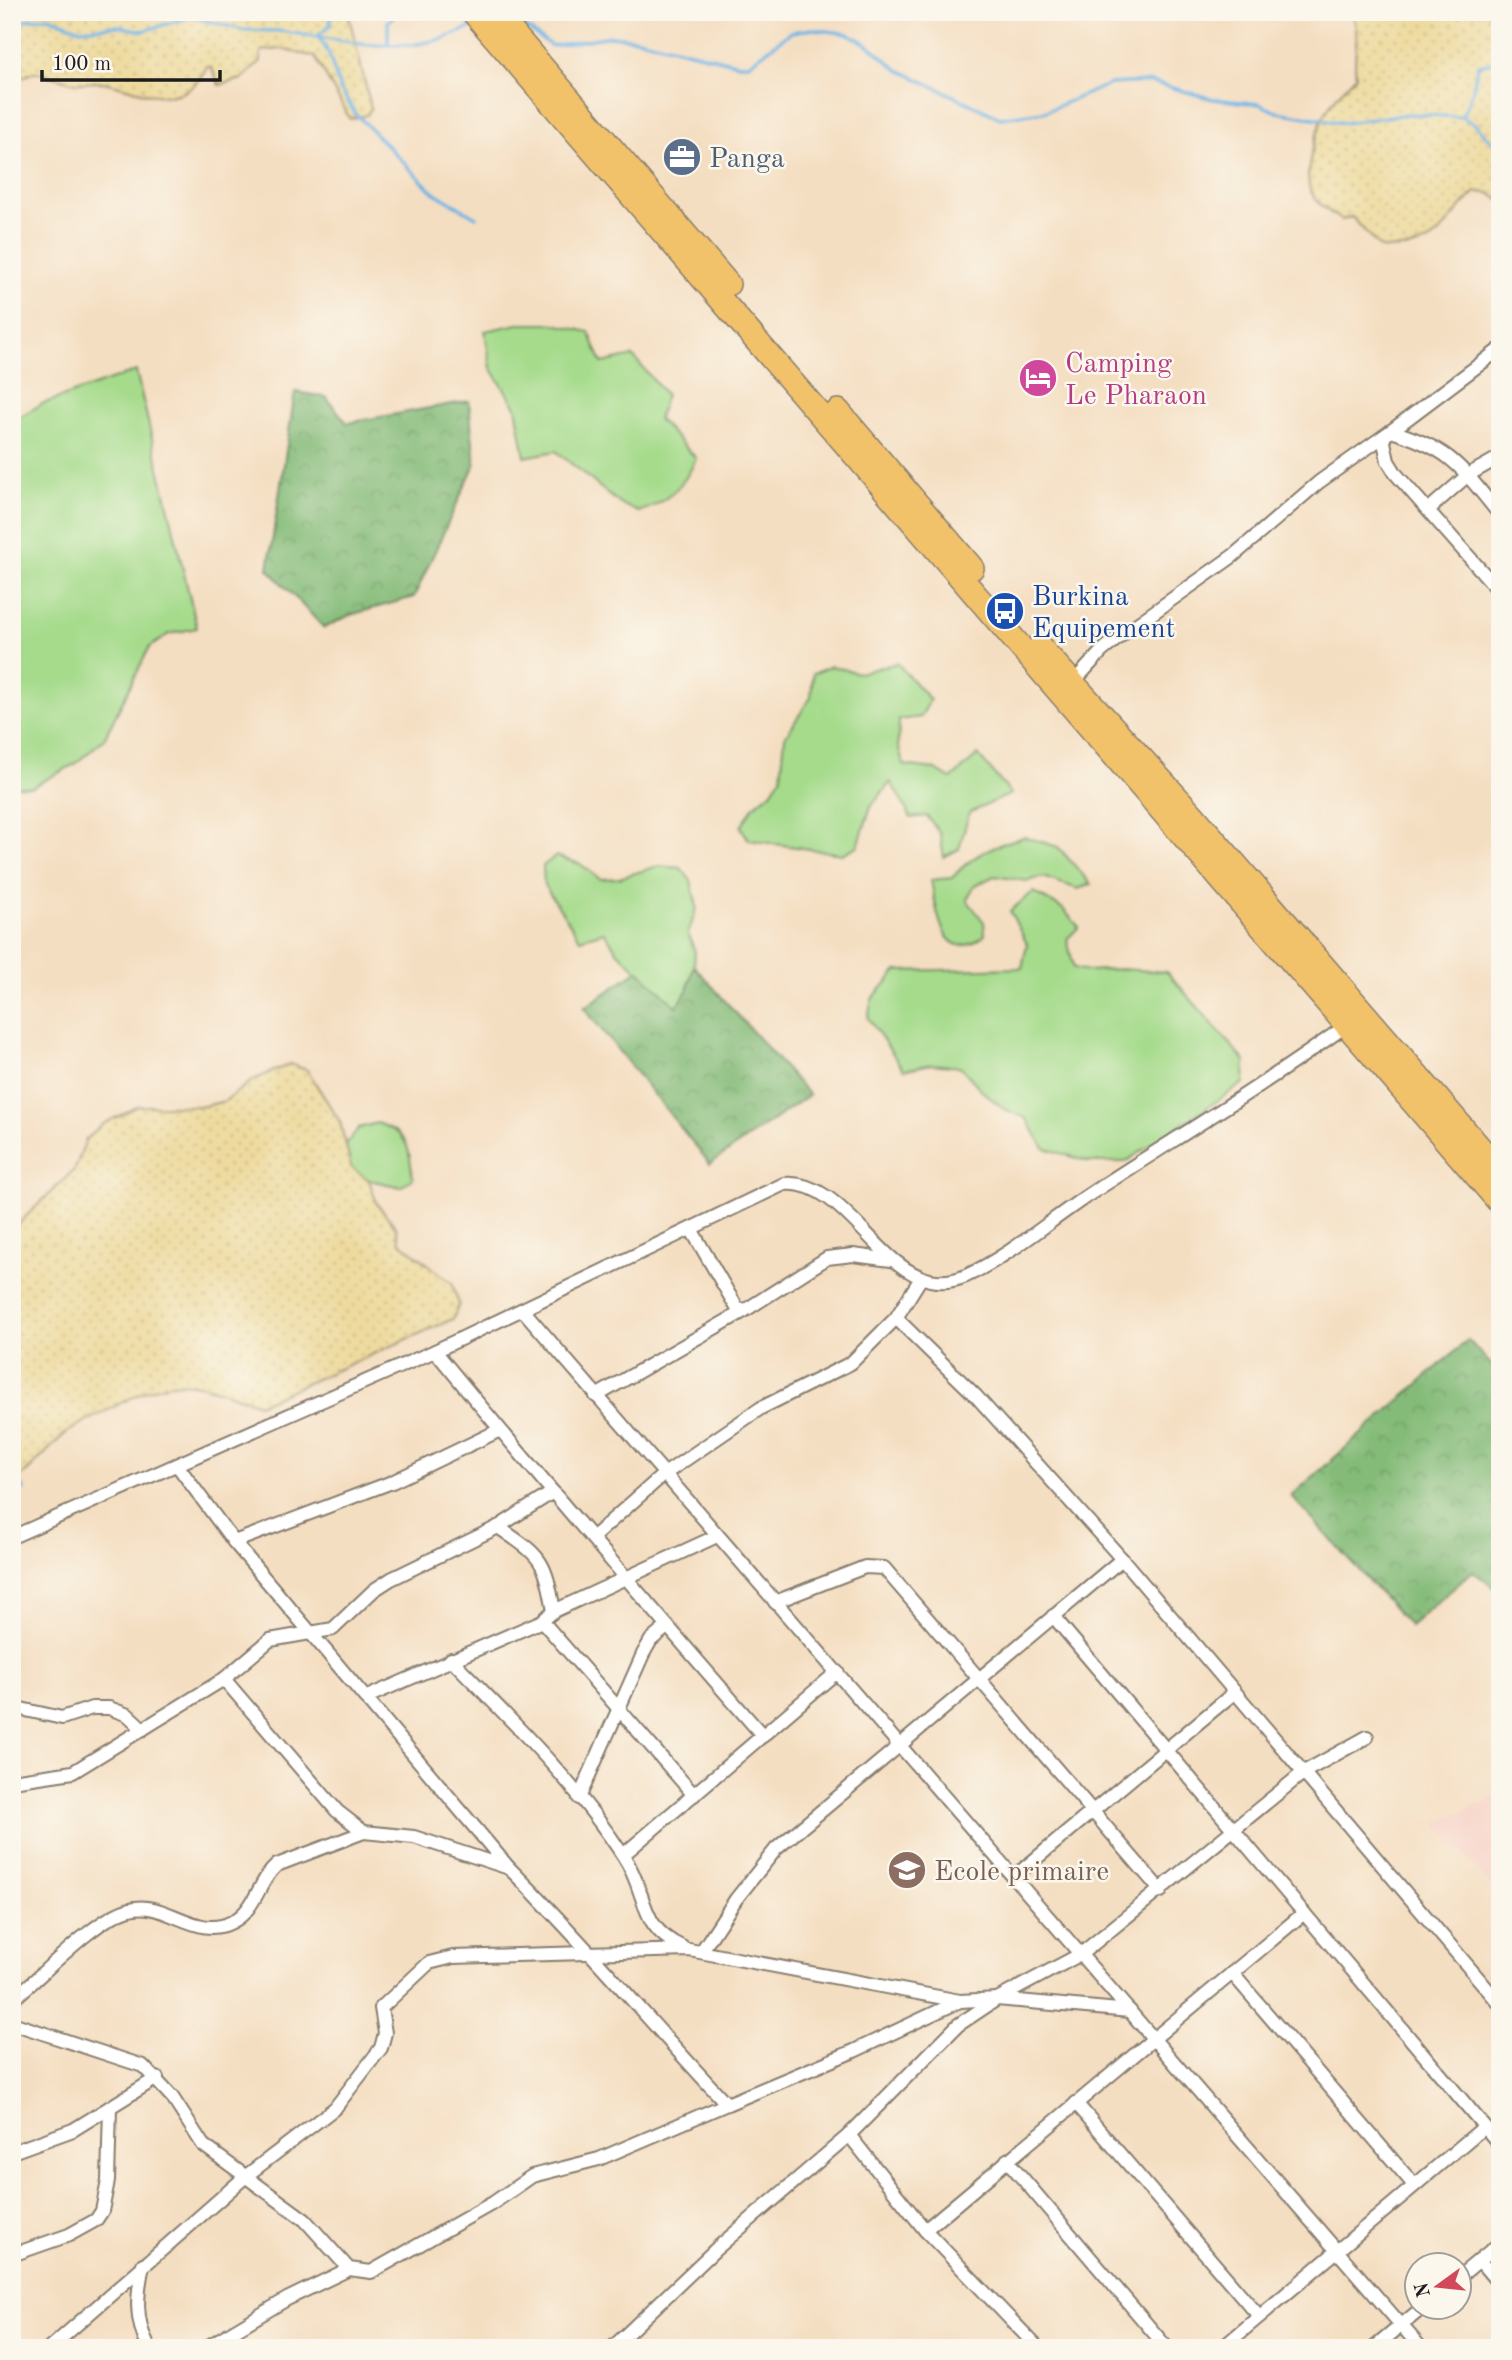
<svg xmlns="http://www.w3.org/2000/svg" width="1512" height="2360" font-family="'Old Standard TT',serif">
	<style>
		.built { fill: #f7d1c6 }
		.grass { fill: #a6db8c; stroke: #617c54; stroke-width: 2 }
		.forest { fill: url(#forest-crowns); stroke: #506c4a; stroke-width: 2 }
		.sand { fill: url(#sand-dots); stroke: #857b5d; stroke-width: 2 }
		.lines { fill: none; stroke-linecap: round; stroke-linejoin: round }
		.stream { stroke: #6cb3e4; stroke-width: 3.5 }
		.street-casing { stroke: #887d6e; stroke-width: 16 }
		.highway-casing { stroke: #887d6e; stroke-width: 26 }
		.street { stroke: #fff; stroke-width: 12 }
		.highway { stroke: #f2c26a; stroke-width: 23 }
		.labels { text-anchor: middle; stroke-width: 5; stroke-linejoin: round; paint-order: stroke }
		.service-label { font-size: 28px; fill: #4e5e75; stroke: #fbf7ec; text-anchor: start }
		.hotel-label { font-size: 28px; fill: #b23c85; stroke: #fbf7ec; text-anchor: start }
		.transit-label { font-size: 28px; fill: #164399; stroke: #fbf7ec; text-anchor: start }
		.education-label { font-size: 28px; fill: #785e54; stroke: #fbf7ec; text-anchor: start }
	</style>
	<defs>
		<pattern id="forest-crowns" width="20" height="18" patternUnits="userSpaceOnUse" patternTransform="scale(1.75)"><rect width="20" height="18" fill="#84bb78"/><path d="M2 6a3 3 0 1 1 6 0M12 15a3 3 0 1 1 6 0" fill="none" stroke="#71a067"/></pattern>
		<pattern id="sand-dots" width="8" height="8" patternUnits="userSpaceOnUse" patternTransform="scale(1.75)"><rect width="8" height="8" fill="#eeda9e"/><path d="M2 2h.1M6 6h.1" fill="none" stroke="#ccba88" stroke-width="1.8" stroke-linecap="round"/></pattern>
	</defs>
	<rect width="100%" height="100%" fill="#fbf7ec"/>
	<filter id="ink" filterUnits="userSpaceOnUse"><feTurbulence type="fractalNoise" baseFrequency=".0143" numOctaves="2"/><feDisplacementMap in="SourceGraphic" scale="14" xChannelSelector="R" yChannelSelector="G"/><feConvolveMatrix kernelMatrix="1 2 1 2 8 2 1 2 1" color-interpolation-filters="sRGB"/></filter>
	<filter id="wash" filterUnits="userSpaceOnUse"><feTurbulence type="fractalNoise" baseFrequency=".00686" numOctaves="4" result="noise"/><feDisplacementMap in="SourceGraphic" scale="28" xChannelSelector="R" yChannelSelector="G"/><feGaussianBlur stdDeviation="1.57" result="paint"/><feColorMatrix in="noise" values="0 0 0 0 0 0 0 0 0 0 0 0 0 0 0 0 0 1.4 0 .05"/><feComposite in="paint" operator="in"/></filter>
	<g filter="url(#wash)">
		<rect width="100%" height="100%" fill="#f4dec1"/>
		<path class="built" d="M1500 1795V1897L1437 1823Z"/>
		<g class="grass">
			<path d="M518 324H555L589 332 602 363 633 356 666 395 658 419 696 458C686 485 665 504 638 512L619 503 556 451 525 457 516 407 491 368 485 331Z"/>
			<path d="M136 371 197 628 169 634 149 648 104 739 75 764 32 787 12 786V421L42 404Z"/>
			<path d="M897 663 930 700 921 717 899 720 898 746 904 765 934 769 951 779 978 755 1011 794 969 813 959 849 944 857 940 834 927 816 911 818 891 782 871 806 858 846 842 854 749 840 741 827 753 807 771 792 781 777 785 737 811 697 813 674 831 666 859 673Z"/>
			<path d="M1025 837 1058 847 1091 884 1078 889 1043 877 1027 881 994 876 974 886 967 900 984 922 985 935C941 970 937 908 931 880L952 878C972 855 995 844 1025 837Z"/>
			<path d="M556 856 580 864 600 879 619 878 658 866 681 868 691 881 697 907 688 934 695 952 694 966 687 991 677 1008 617 951 604 932 580 939 544 885 543 866Z"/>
			<path d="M1033 892 1062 908 1079 927 1067 939 1074 968 1088 971 1121 969 1167 972 1245 1061 1244 1083 1125 1162H1089L1044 1148 1026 1118 1004 1109 983 1092 961 1067 931 1064 904 1070 868 1018 872 999 897 971 1022 968 1027 944 1010 911Z"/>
			<path d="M377 1123C410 1134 408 1146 413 1178L401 1187 369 1180 351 1168 346 1144 359 1128Z"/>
		</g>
		<g class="forest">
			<path d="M295 392 326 397 347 423 469 401 475 464 414 597 350 615 324 628 268 569Z"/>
			<path d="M694 966 809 1095 710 1164 584 1008 638 970 677 1007 687 991Z"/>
			<path d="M1468 1340 1500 1374V1593L1473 1571 1410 1626 1291 1496Z"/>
		</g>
		<g class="sand">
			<path d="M12 12H99L139 16 162 12H348L371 108 367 115 350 119 315 57 281 49 261 51V61L242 79 219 85 211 67H207C183 113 147 92 108 83 98 80 86 84 76 83 62 80 48 74 34 72L12 82Z"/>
			<path d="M1350 12H1500V201L1490 193 1476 192C1438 225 1444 253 1380 248L1352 217 1342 220C1305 198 1303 184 1314 144 1323 110 1332 100 1356 76 1352 55 1363 30 1350 12Z"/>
			<path d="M290 1064 307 1070 340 1122 351 1167 369 1180 377 1204 396 1227 400 1242 452 1283 459 1304 453 1319 259 1404C189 1380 178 1371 110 1409 95 1417 77 1424 63 1436 45 1452 32 1470 12 1484V1230L75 1169 86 1139 103 1124 138 1106H205L225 1101 253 1080Z"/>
		</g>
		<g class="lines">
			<g class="stream">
				<path d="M332 12 330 25 318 36 328 52 340 89 355 113 433 192 476 217"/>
				<path d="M514 19 552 46 611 36 638 39 739 64H749L791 32 813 29 849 34 870 46 897 69 1000 118 1044 112 1110 84 1150 82 1213 99 1259 104 1277 112 1344 123 1408 114 1462 117 1475 124 1500 150"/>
				<path d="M12 22 49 17 80 29 117 26 143 31 191 17 243 30 279 31 369 45H413L443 39 474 26"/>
				<path d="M388 44V22L398 12"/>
				<path d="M1462 117 1472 94 1478 65 1500 61"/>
				<path d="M12 1472 24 1490"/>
			</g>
		</g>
	</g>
	<g filter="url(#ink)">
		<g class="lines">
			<g class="street-casing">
				<g id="street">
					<path d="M1391 431 1500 349"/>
					<path d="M1383 437 1388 461 1396 474 1500 592"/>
					<path d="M1428 510 1468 475 1500 457"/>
					<path d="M1069 687 1102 651 1123 634 1233 556 1319 482 1391 431C1452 449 1461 467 1500 515"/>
					<path d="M691 1229 737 1308 744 1311 827 1258 853 1255 891 1260"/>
					<path d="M523 1310 1421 2348"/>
					<path d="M896 1318 976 1396 1122 1559 1500 2004"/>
					<path d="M435 1351C542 1481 652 1609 763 1736"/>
					<path d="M596 1396 744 1311"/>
					<path d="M177 1465 234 1542 509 1868C585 1943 653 2026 727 2104L854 2051 960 2001"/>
					<path d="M498 1527C542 1557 545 1559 554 1611"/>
					<path d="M12 1537 435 1351 784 1184C842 1178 876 1268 930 1280 943 1283 954 1281 966 1276 1011 1255 1049 1221 1090 1194 1176 1138 1264 1085 1347 1025"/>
					<path d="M593 1537 663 1475 761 1408 851 1363 896 1318 921 1278"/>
					<path d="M234 1542 392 1482 500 1430"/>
					<path d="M775 1602 865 1567 884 1568 1161 1891"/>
					<path d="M1053 1616 1500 2145"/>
					<path d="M542 1621 694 1795"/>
					<path d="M451 1659C512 1721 577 1784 624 1857 648 1893 638 1927 682 1947"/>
					<path d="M224 1679 337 1811 364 1832"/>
					<path d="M367 1697 542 1621 554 1611 717 1536"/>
					<path d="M12 1707 62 1718 92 1708H109L128 1715 143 1729"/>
					<path d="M12 1781 73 1772 224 1679 270 1640 333 1629 374 1590 391 1579 498 1527 553 1492"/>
					<path d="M579 1798 643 1654 651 1640 667 1627"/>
					<path d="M623 1855 837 1672"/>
					<path d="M1014 1877 1235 1692"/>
					<path d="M701 1952 736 1899 776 1849 1122 1559"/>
					<path d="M1232 1973 1414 2185"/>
					<path d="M12 2000C42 1976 95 1918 130 1909 165 1899 196 1941 232 1922 256 1910 258 1881 277 1865L364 1832 414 1837 509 1868"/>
					<path d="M12 2023 143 2066 172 2097 203 2145 305 2220 349 2269 371 2272 493 2203 532 2176 599 2159 727 2104"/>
					<path d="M1076 2103 1259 2316"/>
					<path d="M849 2135 925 2230 1038 2348"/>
					<path d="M12 2152 73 2130 157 2078"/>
					<path d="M1007 2160 1167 2348"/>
					<path d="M925 2230 1304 1913"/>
					<path d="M12 2255 69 2235 96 2220 102 2211 108 2181 110 2107"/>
					<path d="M1479 2260 1500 2285"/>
					<path d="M143 2264C137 2295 134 2319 149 2348"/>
					<path d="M1460 2276 1500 2243"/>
					<path d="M50 2348 246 2176 335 2108 381 2048 385 2033 381 2008 429 1963 453 1957 689 1950 960 2001 997 1999 1130 2011"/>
					<path d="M205 2348 287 2299 349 2269"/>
					<path d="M612 2348 716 2249 849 2135 958 2025 997 1999 1081 1954 1304 1772 1367 1737"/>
					<path d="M1222 2348 1484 2127"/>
					<path d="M1374 2348 1422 2308"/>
				</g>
			</g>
			<g class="highway-casing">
				<g id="highway">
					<path d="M473 12 1500 1203"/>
					<path d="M495 12 728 284"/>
					<path d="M838 411 972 568"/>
					<path d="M1040 647 1193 815 1500 1171"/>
				</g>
			</g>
			<use href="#street" class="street"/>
			<use href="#highway" class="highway"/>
		</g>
	</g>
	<defs>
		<g id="office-disc" transform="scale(2.0125)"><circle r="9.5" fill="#5c6f8a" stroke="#fbf7ec"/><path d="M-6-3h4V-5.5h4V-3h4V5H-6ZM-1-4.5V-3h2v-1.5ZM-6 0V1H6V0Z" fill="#fff"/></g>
		<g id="hotel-disc" transform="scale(2.0125)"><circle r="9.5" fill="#d1479c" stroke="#fbf7ec"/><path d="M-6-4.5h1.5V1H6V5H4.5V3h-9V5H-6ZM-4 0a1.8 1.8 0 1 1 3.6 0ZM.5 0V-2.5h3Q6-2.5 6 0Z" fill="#fff"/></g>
		<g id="bus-disc" transform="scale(2.0125)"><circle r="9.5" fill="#1a4fb4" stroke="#fbf7ec"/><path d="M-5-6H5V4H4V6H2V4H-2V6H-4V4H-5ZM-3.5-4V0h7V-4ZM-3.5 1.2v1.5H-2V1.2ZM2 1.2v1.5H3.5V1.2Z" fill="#fff"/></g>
		<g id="school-disc" transform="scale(2.0125)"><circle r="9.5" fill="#8d6e63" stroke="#fbf7ec"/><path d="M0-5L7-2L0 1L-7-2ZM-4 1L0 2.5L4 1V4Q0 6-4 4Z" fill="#fff"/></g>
	</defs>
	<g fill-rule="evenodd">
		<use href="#office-disc" x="682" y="157"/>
		<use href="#hotel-disc" x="1038" y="378"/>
		<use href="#bus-disc" x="1005" y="611"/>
		<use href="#school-disc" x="907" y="1870"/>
	</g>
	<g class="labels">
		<g class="service-label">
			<text x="709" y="167">Panga</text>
		</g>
		<g class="hotel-label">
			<text x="1065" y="372">Camping<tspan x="1065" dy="32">Le Pharaon</tspan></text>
		</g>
		<g class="transit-label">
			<text x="1032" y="605">Burkina<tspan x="1032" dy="32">Equipement</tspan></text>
		</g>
		<g class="education-label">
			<text x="934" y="1880">Ecole primaire</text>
		</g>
	</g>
	<rect width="1512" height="2360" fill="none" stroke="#fbf7ec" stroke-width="42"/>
	<g transform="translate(1438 2286) rotate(255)"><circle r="33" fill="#fbf7ec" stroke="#a29f99" stroke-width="2"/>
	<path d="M0-5L12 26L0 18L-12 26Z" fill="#d1495b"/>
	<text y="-10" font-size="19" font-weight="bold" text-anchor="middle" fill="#1c1c1c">N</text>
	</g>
	<path d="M42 70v10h178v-10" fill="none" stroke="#1c1c1c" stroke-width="3.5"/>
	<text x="52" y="70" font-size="21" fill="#1c1c1c" stroke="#fbf7ec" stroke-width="5" paint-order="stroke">100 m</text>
</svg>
